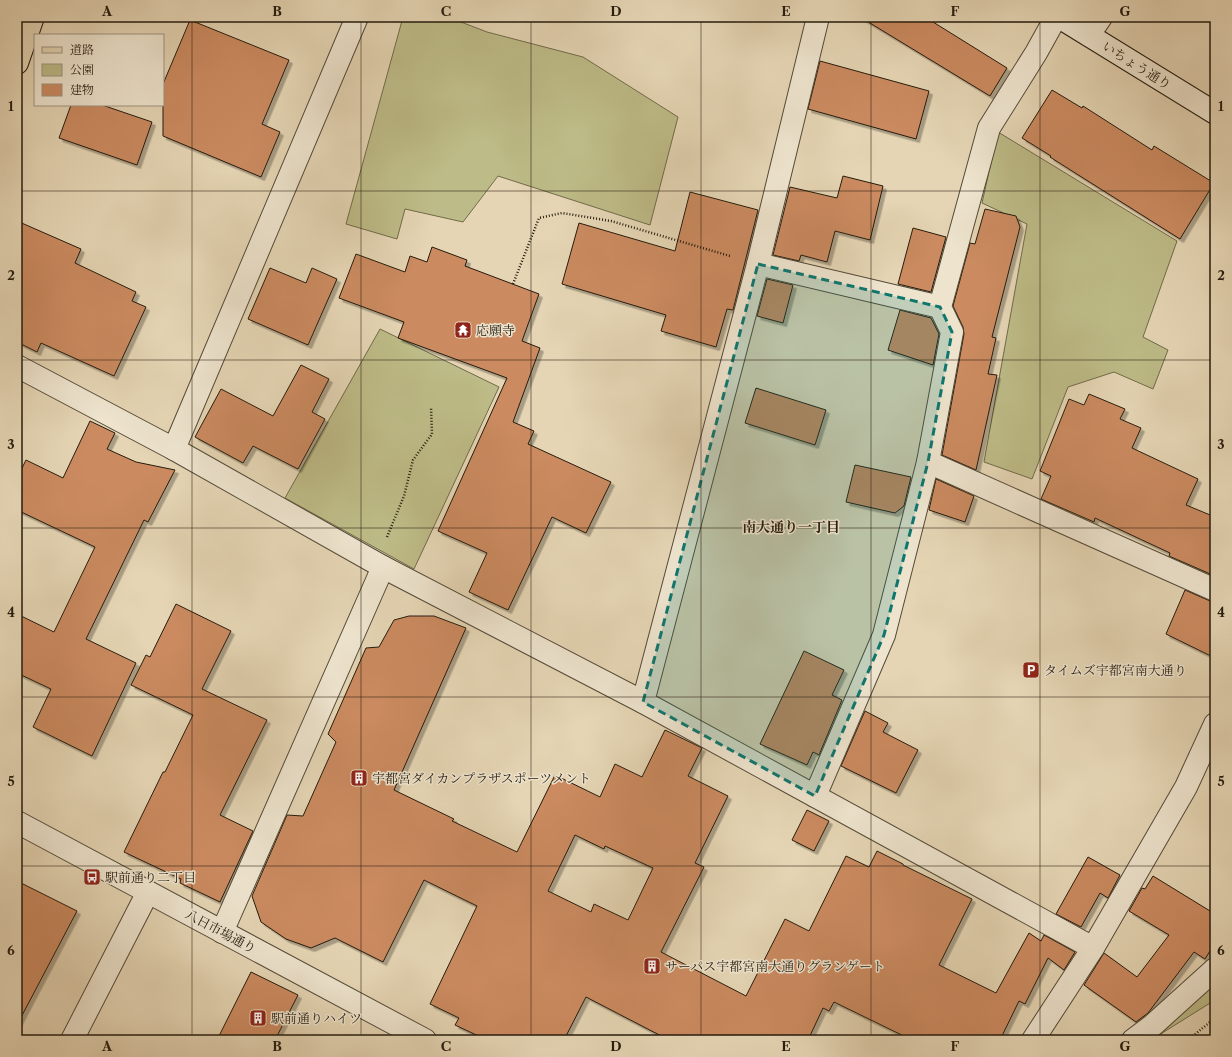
<svg xmlns="http://www.w3.org/2000/svg" width="1232" height="1057" font-family="'Libre Caslon Text','Noto Serif JP',serif">
	<style>
		.green { fill: #bdbb87; stroke: #706b4a }
		.building { fill: #cb8a61; stroke: #241b0e; fill-rule: evenodd; filter: url(#shadow) }
		.lines { fill: none; stroke-linecap: round; stroke-linejoin: round }
		.street-casing { stroke: #544a38; stroke-width: 24 }
		.secondary-casing { stroke: #241b0e; stroke-width: 24 }
		.primary-casing { stroke: #241b0e; stroke-width: 24 }
		.path { stroke: #241b0e; stroke-width: 2.5; stroke-dasharray: 1 2; stroke-linecap: butt }
		.street { stroke: #eee4ce; stroke-width: 22 }
		.secondary { stroke: #eee4ce; stroke-width: 22 }
		.primary { stroke: #e5d5b4; stroke-width: 22 }
		.marked { fill: #0f766e; fill-opacity: 0.2; stroke: #0f766e; stroke-width: 3; stroke-dasharray: 8 5; stroke-linejoin: round }
		.grid { fill: none; stroke: #241b0e; stroke-width: 1; stroke-opacity: 0.55 }
		.labels { text-anchor: middle; stroke-width: 3; stroke-linejoin: round; paint-order: stroke }
		.street-label { font-size: 13px; fill: #241b0e; stroke: #eee4ce }
		.poi-label { font-size: 13px; fill: #241b0e; stroke: #eee4ce; text-anchor: start }
		.neighbourhood-label { font-size: 14px; font-weight: bold; fill: #241b0e; stroke: #eee4ce }
		.neatline { fill: none; stroke: #241b0e; stroke-width: 1.5 }
		.grid-label { font-size: 13px; text-anchor: middle; font-weight: bold; fill: #241b0e }
	</style>
	<defs>
		<filter id="shadow"><feDropShadow dx="3.5" dy="3.5" stdDeviation="0" flood-color="#0004"/></filter>
	</defs>
	<rect width="100%" height="100%" fill="#e5d5b4"/>
	<filter id="stains"><feTurbulence type="fractalNoise" baseFrequency=".005" numOctaves="4"/><feColorMatrix values="0 0 0 0 .2 0 0 0 0 .09 0 0 0 0 .02 0 0 0 .5 -.17"/></filter>
	<radialGradient id="worn" r=".72"><stop offset=".6" stop-color="#630" stop-opacity="0"/><stop offset="1" stop-color="#630" stop-opacity=".3"/></radialGradient>
	<g class="green">
		<path d="M403 17H448L487 32 583 57 678 117 650 225 498 176 463 222 405 209 397 239 346 224Z"/>
		<path d="M998 132 1177 241 1143 337 1168 350 1153 389 1114 372 1068 387 1032 479 984 462 1027 224 982 203Z"/>
		<path d="M380 329 499 387 414 569 285 498Z"/>
		<path d="M1215 973V1000L1151 1040Z"/>
	</g>
	<g class="building">
		<path d="M860 17H925L1007 68 990 96Z"/>
		<path d="M190 20 289 60 262 124 280 132 261 177 163 136V84Z"/>
		<path d="M820 61 929 91 916 139 808 109Z"/>
		<path d="M1052 90 1082 108 1083 106 1152 150 1154 146 1214 183 1180 239 1080 176 1050 157 1051 156 1022 138Z"/>
		<path d="M71 105H102L152 122 137 165 59 138Z"/>
		<path d="M843 176 883 186 870 240 835 231 827 262 801 255 799 261 773 255 790 187 837 198Z"/>
		<path d="M690 192 758 210 733 310 727 309 716 347 661 331 666 315 562 284 579 223 675 251Z"/>
		<path d="M985 209 1016 216 1020 227 992 337 996 338 988 374 997 375 976 470 942 455 964 334 963 327 953 306 970 243 975 244Z"/>
		<path d="M17 221 81 249 75 263 136 292 132 301 146 307 114 376 41 343 37 352 17 342Z"/>
		<path d="M913 228 946 237 931 292 898 284Z"/>
		<path d="M432 247 467 260 465 266 539 294 522 341 540 348 513 422 534 431 528 444 611 482 586 533 552 517 508 610 469 592 487 553 438 531 507 378 398 338 404 322 339 298 356 254 405 272 410 256 427 262Z"/>
		<path d="M270 268 306 283 312 268 337 279 308 345 248 319Z"/>
		<path d="M767 279 793 285 783 323 757 316Z"/>
		<path d="M900 310 931 318 939 334 933 365 888 350Z"/>
		<path d="M301 365 329 379 312 412 325 419 298 469 253 446 243 463 195 437 221 389 273 416Z"/>
		<path d="M756 388 826 410 815 445 745 423Z"/>
		<path d="M1089 394 1125 409 1120 419 1141 428 1132 448 1198 479 1186 505 1215 517V576L1169 556 1170 553 1095 518 1094 522 1041 499 1051 476 1040 471 1069 399 1084 405Z"/>
		<path d="M90 421 115 433 107 449 136 462 175 470 148 522 144 520 86 639 136 663 92 756 33 727 51 689 17 673V614L54 632 95 547 17 510V478L26 460 63 478Z"/>
		<path d="M855 465 911 477 904 506 895 513 846 502Z"/>
		<path d="M936 479 974 496 965 522 929 510Z"/>
		<path d="M1185 590 1210 601 1215 602V658L1166 634Z"/>
		<path d="M176 604 231 631 202 689 267 720 220 815 253 831 220 902 180 883 181 879 124 852 163 772H165L193 715 131 685 146 655 150 657Z"/>
		<path d="M409 616H434L466 628 394 790 454 819 452 821 517 852 555 775 600 797 615 764 642 777 665 730 702 748 688 776 728 796 695 863 704 867 661 952 746 996 785 919 809 931 846 856 869 867 877 851 903 864V865L972 899 939 965 996 993 1029 933 1041 941 1044 935 1075 952 1064 970 1048 958 1025 1004 1019 1001 1000 1040H912L834 1002 829 1011 823 1008 808 1040H669L586 997 564 1040H487L455 1025 459 1018 430 1004 477 906 424 880 383 962 335 938 311 948 286 939 261 922 252 896 287 815 303 816 336 742 328 734 366 648 379 647 394 620ZM575 835 604 849 605 846 653 868 628 920 594 904 591 912 548 891Z"/>
		<path d="M804 651 844 670 832 695 842 700 819 755 813 752 807 765 760 744Z"/>
		<path d="M865 711 888 723 883 732 918 750 896 793 841 766Z"/>
		<path d="M807 810 829 821 814 851 792 840Z"/>
		<path d="M1088 857 1120 875 1108 898 1100 893 1081 927 1056 914Z"/>
		<path d="M1153 876 1215 914V943L1205 959 1194 952 1148 1013 1136 1022 1084 985 1104 953 1137 977 1169 935 1129 911 1142 888 1145 889Z"/>
		<path d="M17 881 77 911 17 1025Z"/>
		<path d="M251 972 298 995 275 1040H217Z"/>
	</g>
	<g class="lines">
		<g class="street-casing">
			<g id="street">
				<path d="M1089 35 1101 17"/>
				<path d="M758 264 940 307"/>
				<path d="M17 366 174 449 383 567 643 702 1093 948"/>
				<path d="M174 449 357 17"/>
				<path d="M928 462 1215 590"/>
				<path d="M643 702 758 264 818 17"/>
				<path d="M815 796 884 635 928 462 952 332 940 307 989 128 1036 53 1056 17"/>
				<path d="M17 822 425 1040"/>
				<path d="M222 932 383 567"/>
				<path d="M72 1040 148 892"/>
				<path d="M1033 1040 1093 948 1186 787 1215 724"/>
				<path d="M1133 1040 1153 1025 1215 969"/>
			</g>
		</g>
		<g class="secondary-casing">
			<path id="secondary" d="M1059 17 1215 113"/>
		</g>
		<g class="primary-casing">
			<path id="primary" d="M17 63 33 17"/>
		</g>
		<g class="path">
			<path d="M513 284 539 218 562 213 611 221 730 256"/>
			<path d="M387 537 404 496 413 460 432 434 431 407"/>
			<path d="M1188 1040 1215 1018"/>
		</g>
		<use href="#street" class="street"/>
		<use href="#secondary" class="secondary"/>
		<use href="#primary" class="primary"/>
	</g>
	<path class="marked" d="M758 264 940 307 952 332 928 462 884 635 815 796 643 702Z"/>
	<path class="grid" d="M192 17V1040M361 17V1040M531 17V1040M701 17V1040M871 17V1040M1040 17V1040M17 191H1215M17 360H1215M17 528H1215M17 697H1215M17 866H1215"/>
	<defs>
		<g id="temple-square" transform="scale(0.9)"><rect x="-9" y="-9" width="18" height="18" rx="4" fill="#8f2418" stroke="#eee4ce"/><path d="M0-6L5-2H3V0L6.5 2.5H4V6H1.5V3h-3V6H-4V2.5H-6.5L-3 0V-2H-5Z" fill="#fff"/></g>
		<g id="parking-square" transform="scale(0.9)"><rect x="-9" y="-9" width="18" height="18" rx="4" fill="#8f2418" stroke="#eee4ce"/><path d="M-3.5-5.5H1a3.5 3.5 0 0 1 0 7H-1V5.5H-3.5ZM-1-3.4V-.6H.8a1.4 1.4 0 0 0 0-2.8Z" fill="#fff"/></g>
		<g id="building-square" transform="scale(0.9)"><rect x="-9" y="-9" width="18" height="18" rx="4" fill="#8f2418" stroke="#eee4ce"/><path d="M-4-6H4V6H1V3H-1V6H-4ZM-2.5-4.3h1.7v1.8h-1.7ZM.8-4.3h1.7v1.8H.8ZM-2.5-1h1.7V.8h-1.7ZM.8-1h1.7V.8H.8Z" fill="#fff"/></g>
		<g id="bus-square" transform="scale(0.9)"><rect x="-9" y="-9" width="18" height="18" rx="4" fill="#8f2418" stroke="#eee4ce"/><path d="M-5-6H5V4H4V6H2V4H-2V6H-4V4H-5ZM-3.5-4V0h7V-4ZM-3.5 1.2v1.5H-2V1.2ZM2 1.2v1.5H3.5V1.2Z" fill="#fff"/></g>
	</defs>
	<g fill-rule="evenodd">
		<use href="#temple-square" x="463" y="330"/>
		<use href="#parking-square" x="1031" y="670"/>
		<use href="#building-square" x="359" y="778"/>
		<use href="#bus-square" x="92" y="877"/>
		<use href="#building-square" x="652" y="966"/>
		<use href="#building-square" x="258" y="1018"/>
	</g>
	<g class="labels">
		<g class="street-label">
			<text transform="translate(1137 65) rotate(32)" y="5">いちょう通り</text>
			<text transform="translate(221 931) rotate(28)" y="5">八日市場通り</text>
		</g>
		<g class="poi-label">
			<text x="476" y="335">応願寺</text>
			<text x="1044" y="675">タイムズ宇都宮南大通り</text>
			<text x="372" y="783">宇都宮ダイカンプラザスポーツメント</text>
			<text x="105" y="882">駅前通り二丁目</text>
			<text x="665" y="971">サーパス宇都宮南大通りグランゲート</text>
			<text x="271" y="1023">駅前通りハイツ</text>
		</g>
		<g class="neighbourhood-label">
			<text x="791" y="532">南大通り一丁目</text>
		</g>
	</g>
	<rect width="1232" height="1057" fill="none" stroke="#e5d5b4" stroke-width="44"/>
	<rect x="34" y="34" width="130" height="72" fill="#eee4ce" stroke="#9d9481"/>
	<rect x="42" y="47" width="20" height="6" fill="#e5d5b4" stroke="#9d9481"/>
	<text x="70" y="54" font-size="12" fill="#241b0e">道路</text>
	<rect x="42" y="64" width="20" height="12" fill="#bdbb87" stroke="#9d9481"/>
	<text x="70" y="74" font-size="12" fill="#241b0e">公園</text>
	<rect x="42" y="84" width="20" height="12" fill="#cb8a61" stroke="#9d9481"/>
	<text x="70" y="94" font-size="12" fill="#241b0e">建物</text>
	<rect x="22" y="22" width="1188" height="1013" class="neatline"/>
	<g class="grid-label">
		<text x="107" y="16">A</text>
		<text x="277" y="16">B</text>
		<text x="446" y="16">C</text>
		<text x="616" y="16">D</text>
		<text x="786" y="16">E</text>
		<text x="955" y="16">F</text>
		<text x="1125" y="16">G</text>
		<text x="11" y="111">1</text>
		<text x="1221" y="111">1</text>
		<text x="11" y="280">2</text>
		<text x="1221" y="280">2</text>
		<text x="11" y="449">3</text>
		<text x="1221" y="449">3</text>
		<text x="11" y="617">4</text>
		<text x="1221" y="617">4</text>
		<text x="11" y="786">5</text>
		<text x="1221" y="786">5</text>
		<text x="11" y="955">6</text>
		<text x="1221" y="955">6</text>
		<text x="107" y="1051">A</text>
		<text x="277" y="1051">B</text>
		<text x="446" y="1051">C</text>
		<text x="616" y="1051">D</text>
		<text x="786" y="1051">E</text>
		<text x="955" y="1051">F</text>
		<text x="1125" y="1051">G</text>
	</g>
	<rect width="100%" height="100%" filter="url(#stains)"/>
	<rect width="100%" height="100%" fill="url(#worn)"/>
</svg>
